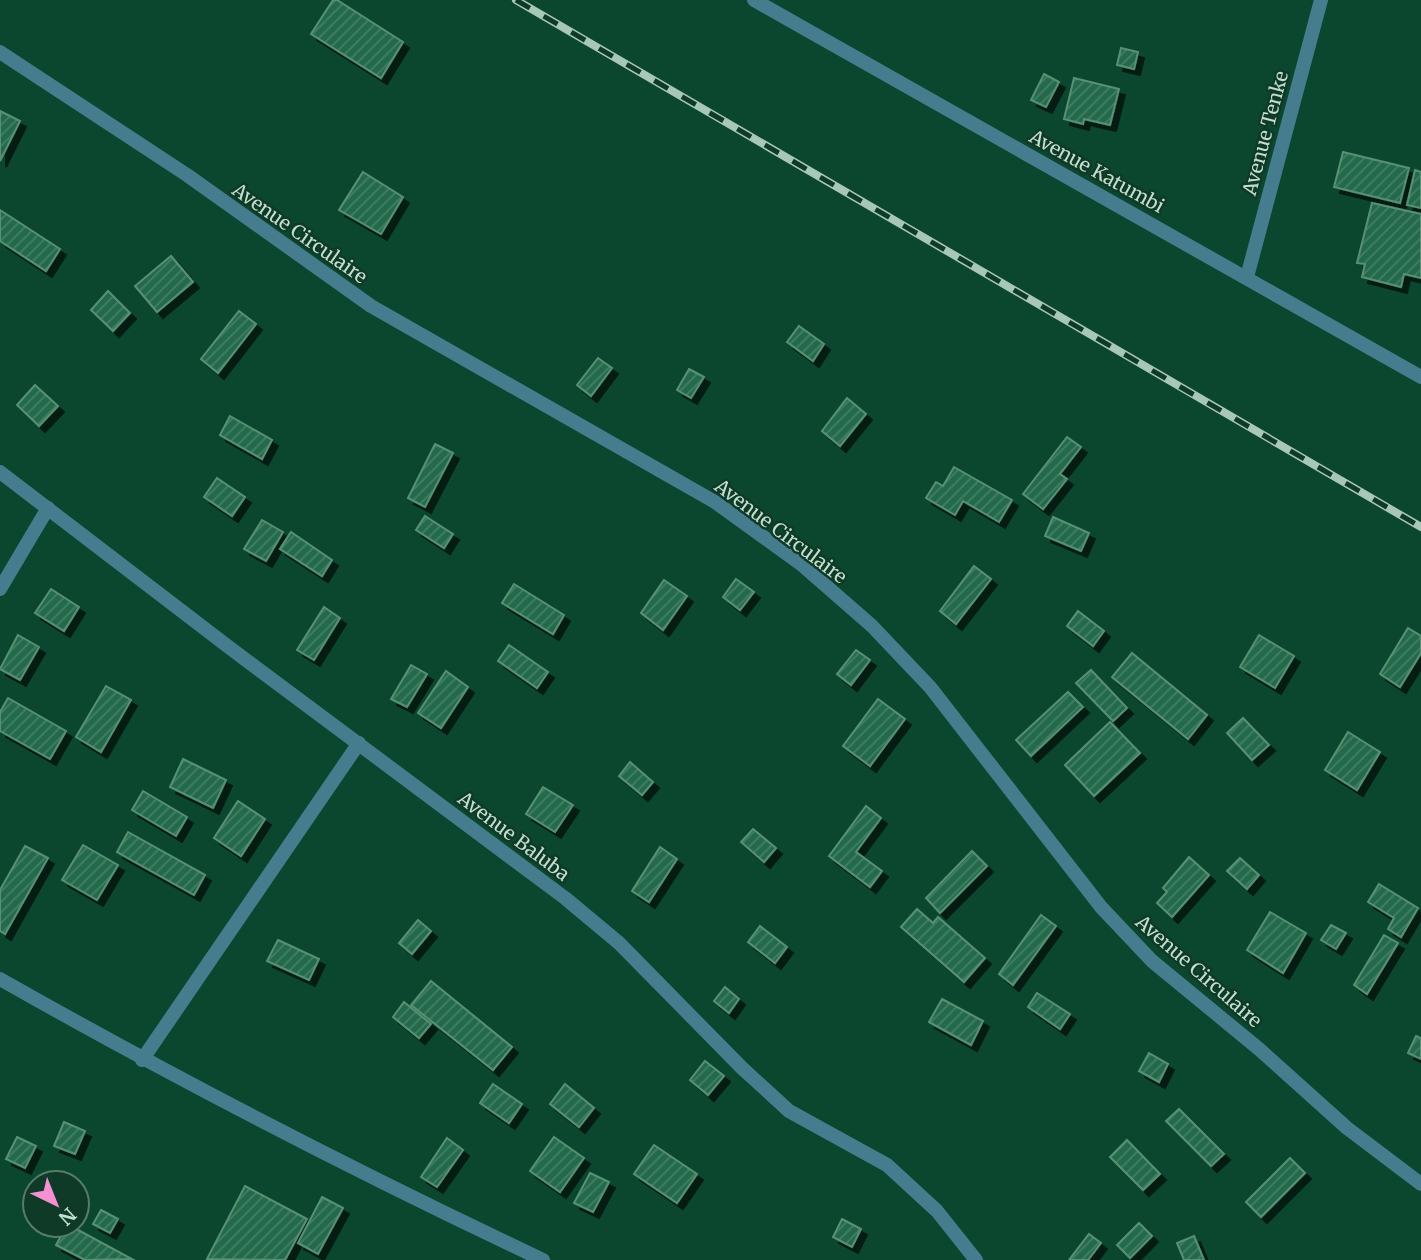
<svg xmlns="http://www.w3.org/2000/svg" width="1421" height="1260" font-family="Merriweather,serif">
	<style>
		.building { fill: url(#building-hatch); stroke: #599074; stroke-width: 2; filter: url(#shadow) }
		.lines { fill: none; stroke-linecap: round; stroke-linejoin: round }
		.street { stroke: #457d8f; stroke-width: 14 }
		.rail-casing { stroke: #a7c8b6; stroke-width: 8 }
		.rail { stroke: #0f3a27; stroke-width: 5; stroke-dasharray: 16; stroke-linecap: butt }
		.labels { text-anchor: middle; stroke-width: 5; stroke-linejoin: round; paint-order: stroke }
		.street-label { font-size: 19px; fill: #c3dfcf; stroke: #0f3a27 }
	</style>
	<defs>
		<pattern id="building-hatch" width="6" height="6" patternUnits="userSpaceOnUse" patternTransform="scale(1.75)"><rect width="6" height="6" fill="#246a4b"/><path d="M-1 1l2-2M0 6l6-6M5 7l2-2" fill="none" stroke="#427f64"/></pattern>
		<filter id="shadow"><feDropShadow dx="6" dy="6" stdDeviation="0" flood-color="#0009"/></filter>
	</defs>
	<rect width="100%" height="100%" fill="#0a472e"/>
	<g class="building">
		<path d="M333 0H337L403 42 381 78 311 34Z"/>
		<path d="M1121 48 1138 52 1134 69 1117 65Z"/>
		<path d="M1044 74 1059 82 1046 107 1031 100Z"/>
		<path d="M1074 78 1119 89 1110 125 1084 119 1083 124 1064 119Z"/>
		<path d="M0 111 20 121 0 161Z"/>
		<path d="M1343 152 1409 168 1400 203 1334 187Z"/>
		<path d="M1415 170 1421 172V208L1407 205Z"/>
		<path d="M363 172 403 197 381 234 339 210Z"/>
		<path d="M1372 203 1421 214V278L1404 274 1401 287 1362 277 1365 264 1357 263Z"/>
		<path d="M0 210 60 249 46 271 0 241Z"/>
		<path d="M171 256 193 282 157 312 135 286Z"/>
		<path d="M108 291 130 313 113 331 91 310Z"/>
		<path d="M239 311 256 324 218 373 201 359Z"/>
		<path d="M799 326 824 344 813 361 787 342Z"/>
		<path d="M598 358 612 368 591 396 577 385Z"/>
		<path d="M689 369 704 377 691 398 677 390Z"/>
		<path d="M35 385 58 406 39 426 17 405Z"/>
		<path d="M847 398 866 414 840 446 822 431Z"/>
		<path d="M230 416 272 440 262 459 220 435Z"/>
		<path d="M1067 437 1081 447 1060 474 1067 479 1043 509 1023 494Z"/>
		<path d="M435 444 453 453 425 507 408 498Z"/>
		<path d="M954 467 1012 500 999 522 963 501 955 515 926 498 936 482 943 486Z"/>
		<path d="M217 478 245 497 232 516 204 497Z"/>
		<path d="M425 516 453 534 444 548 416 530Z"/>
		<path d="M1053 517 1089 533 1081 551 1045 536Z"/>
		<path d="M262 520 283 532 266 561 244 549Z"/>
		<path d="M291 532 332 560 322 576 280 549Z"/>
		<path d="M974 566 991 579 956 624 940 611Z"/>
		<path d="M736 579 754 592 740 610 723 597Z"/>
		<path d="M664 580 687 596 663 630 641 613Z"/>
		<path d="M514 584 564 615 553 634 502 603Z"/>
		<path d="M51 589 79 607 64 631 35 613Z"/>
		<path d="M324 607 340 618 314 660 297 650Z"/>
		<path d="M1078 611 1104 631 1093 646 1067 626Z"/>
		<path d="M1408 628 1421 636V653L1400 687 1380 674Z"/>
		<path d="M18 635 39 647 20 680 0 669Z"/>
		<path d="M1259 635 1294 656 1275 688 1240 667Z"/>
		<path d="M509 645 548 672 537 688 498 661Z"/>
		<path d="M856 650 870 660 851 685 837 674Z"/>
		<path d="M1132 653 1207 715 1188 739 1112 677Z"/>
		<path d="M411 665 427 674 407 707 391 699Z"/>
		<path d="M1091 670 1127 708 1113 721 1076 683Z"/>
		<path d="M446 671 468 687 441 728 418 713Z"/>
		<path d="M106 686 131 700 101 752 76 737Z"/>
		<path d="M1068 692 1083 707 1031 756 1016 740Z"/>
		<path d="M8 698 66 731 50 759 0 731V712Z"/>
		<path d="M878 699 905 719 870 766 843 746Z"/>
		<path d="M1243 718 1269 745 1252 760 1227 733Z"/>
		<path d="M1110 722 1140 753 1094 796 1065 765Z"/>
		<path d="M1348 732 1380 752 1357 790 1325 770Z"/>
		<path d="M183 759 226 780 213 808 170 787Z"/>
		<path d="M630 762 653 782 642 795 619 776Z"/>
		<path d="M543 787 573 805 555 832 526 814Z"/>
		<path d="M143 791 187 817 176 836 132 810Z"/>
		<path d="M238 801 265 819 241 856 214 838Z"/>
		<path d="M866 806 881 818 856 852 882 871 870 887 829 856Z"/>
		<path d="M753 829 776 848 764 862 741 842Z"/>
		<path d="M128 832 205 875 194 895 117 852Z"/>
		<path d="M83 845 118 865 97 900 62 880Z"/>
		<path d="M25 846 48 858 5 934 0 931V890Z"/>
		<path d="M660 847 677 859 649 902 632 891Z"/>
		<path d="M972 851 987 866 940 913 926 898Z"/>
		<path d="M1189 857 1209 875 1172 917 1157 903 1167 892 1163 888Z"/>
		<path d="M1240 858 1259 875 1247 889 1227 871Z"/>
		<path d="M1379 884 1418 908 1401 937 1388 929 1394 918 1368 902Z"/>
		<path d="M917 909 933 923 938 917 985 958 964 982 901 927Z"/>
		<path d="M1270 912 1306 933 1283 973 1247 950Z"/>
		<path d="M1041 915 1056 926 1013 985 999 974Z"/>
		<path d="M418 920 431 931 412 954 399 943Z"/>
		<path d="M1331 925 1346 933 1336 949 1321 940Z"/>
		<path d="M760 926 787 947 775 963 748 942Z"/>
		<path d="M1384 935 1398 943 1367 994 1354 985Z"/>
		<path d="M278 940 319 959 309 980 267 961Z"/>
		<path d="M431 981 512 1047 493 1070 411 1005Z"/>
		<path d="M725 987 739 999 729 1013 714 1001Z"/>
		<path d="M1037 993 1070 1014 1060 1029 1028 1007Z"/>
		<path d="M942 999 983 1021 971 1045 929 1022Z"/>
		<path d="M404 1002 431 1024 419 1038 393 1017Z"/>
		<path d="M1416 1036 1421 1038V1059L1408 1053Z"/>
		<path d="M1149 1053 1168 1064 1159 1082 1139 1071Z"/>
		<path d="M705 1061 724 1076 708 1095 690 1080Z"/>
		<path d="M493 1084 522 1104 509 1123 480 1103Z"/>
		<path d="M565 1084 594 1108 579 1127 550 1104Z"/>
		<path d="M1179 1109 1224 1154 1211 1166 1166 1121Z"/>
		<path d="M64 1122 85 1131 75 1154 54 1146Z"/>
		<path d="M17 1137 36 1146 25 1168 6 1159Z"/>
		<path d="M554 1137 584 1158 560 1192 530 1171Z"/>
		<path d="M447 1138 463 1150 437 1187 421 1177Z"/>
		<path d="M1127 1140 1160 1174 1143 1190 1110 1157Z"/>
		<path d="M654 1145 697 1174 677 1203 634 1174Z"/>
		<path d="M1290 1158 1305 1173 1261 1217 1246 1202Z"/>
		<path d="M590 1173 609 1182 593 1212 574 1203Z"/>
		<path d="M245 1186 307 1219 285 1260 207 1259Z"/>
		<path d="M322 1197 343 1208 318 1254 298 1243Z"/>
		<path d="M101 1210 118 1219 110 1233 93 1224Z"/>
		<path d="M842 1219 861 1229 852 1247 833 1237Z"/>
		<path d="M1139 1223 1152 1236 1130 1258 1117 1245Z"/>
		<path d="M67 1225H69L132 1259 85 1260 56 1245Z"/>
		<path d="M1089 1234 1101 1243 1088 1260H1069Z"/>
		<path d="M1194 1236 1204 1260H1184L1177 1243Z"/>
	</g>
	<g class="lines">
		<g class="street">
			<path d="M754 0 1421 377"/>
			<path d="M0 52 187 175 371 306 715 502 801 564 872 626 930 687 1101 907 1152 961 1259 1049 1347 1128 1421 1184"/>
			<path d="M1247 277 1321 0"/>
			<path d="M0 472 230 648 565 898 619 943 742 1068 789 1111 887 1165 937 1211 976 1260"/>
			<path d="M0 589 48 508"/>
			<path d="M0 979C178 1080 359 1173 543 1260"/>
			<path d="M142 1060 359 743"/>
		</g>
		<g class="rail-casing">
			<path id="rail" d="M516 0 1421 527"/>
		</g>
		<use href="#rail" class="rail"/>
	</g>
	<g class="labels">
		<g class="street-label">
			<text transform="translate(1265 133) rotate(-75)" y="7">Avenue Tenke</text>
			<text transform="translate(1097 171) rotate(29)" y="7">Avenue Katumbi</text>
			<text transform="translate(300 233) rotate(35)" y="7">Avenue Circulaire</text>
			<text transform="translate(781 531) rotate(37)" y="7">Avenue Circulaire</text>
			<text transform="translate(514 836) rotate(37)" y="7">Avenue Baluba</text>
			<text transform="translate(1199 971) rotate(41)" y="7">Avenue Circulaire</text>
		</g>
	</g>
	<g transform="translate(56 1204) rotate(137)"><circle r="33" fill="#0f3a27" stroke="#577c6a" stroke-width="2"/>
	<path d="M0-5L12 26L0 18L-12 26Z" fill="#f591d3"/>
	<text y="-10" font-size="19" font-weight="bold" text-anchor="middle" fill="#c3dfcf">N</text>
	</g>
</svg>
